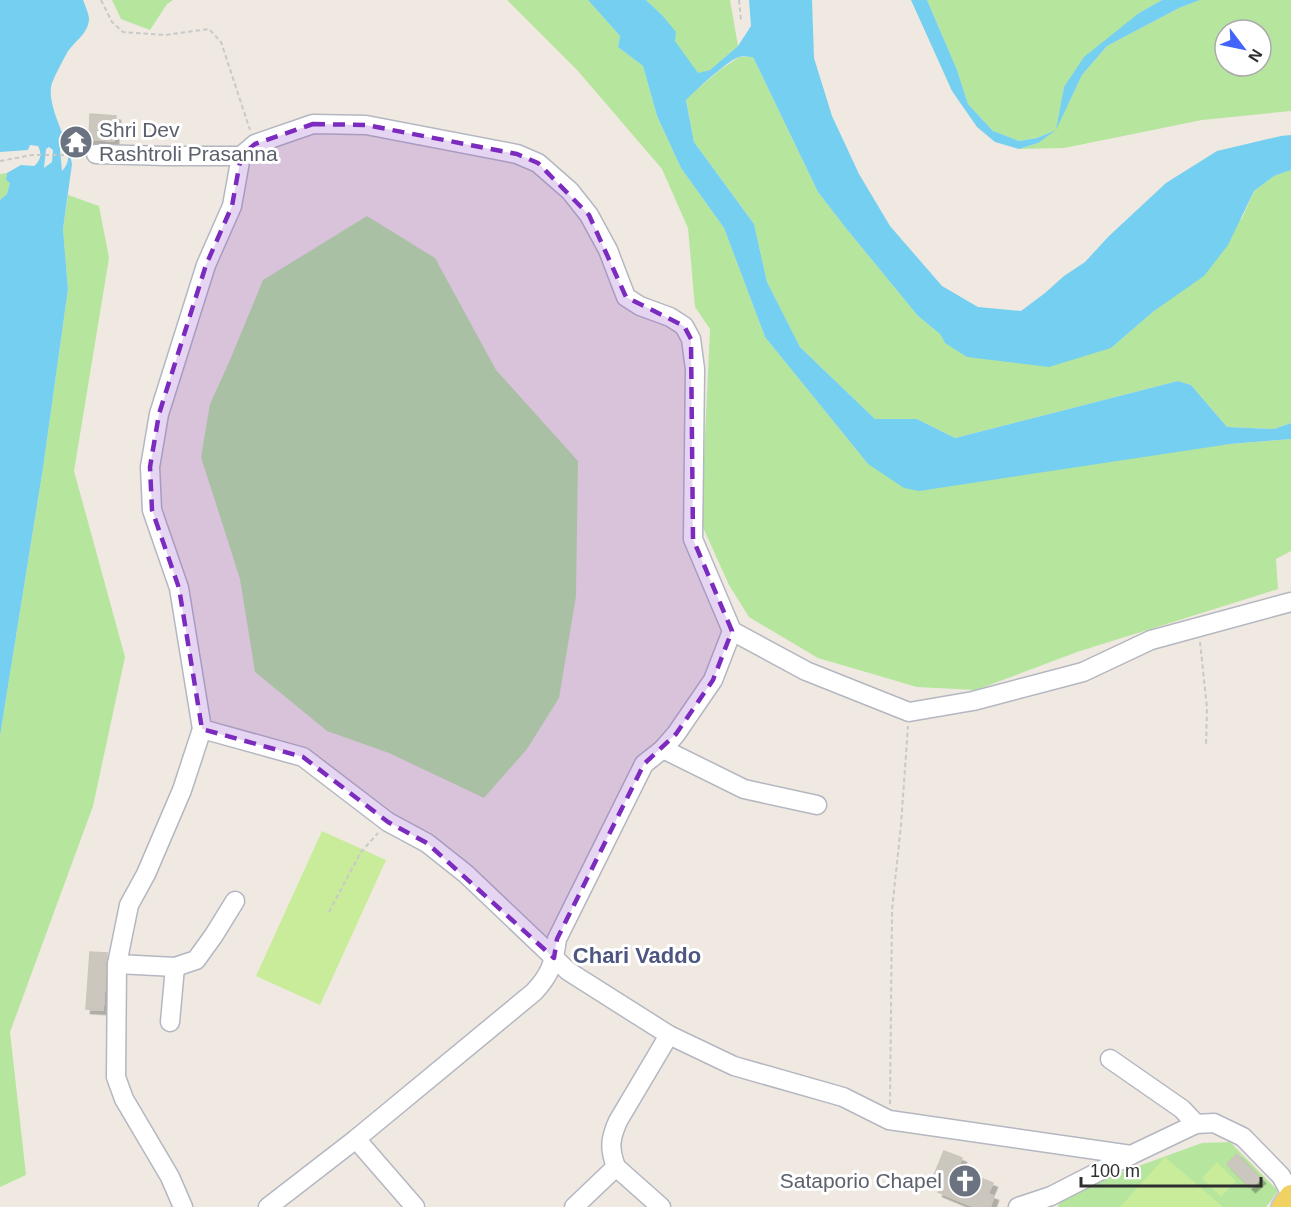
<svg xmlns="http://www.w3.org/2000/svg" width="1291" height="1207" font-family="Helvetica,sans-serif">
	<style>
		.green { fill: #b6e59e; fill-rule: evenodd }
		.pitch { fill: #c9ec9a }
		.water { fill: #75cff0; fill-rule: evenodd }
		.building { fill: #cbc7bf; stroke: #cbc5ba; stroke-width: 1.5; filter: url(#shadow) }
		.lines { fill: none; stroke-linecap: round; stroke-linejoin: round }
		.minor-casing { stroke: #b4b7c1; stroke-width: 21 }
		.major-casing { stroke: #c9c9c9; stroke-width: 26 }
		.path { stroke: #c9c9c9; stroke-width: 2; stroke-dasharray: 4.5 3; stroke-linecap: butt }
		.minor { stroke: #fff; stroke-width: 18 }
		.major { stroke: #f2d163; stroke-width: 22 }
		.marked { fill: #7b2cbf; fill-opacity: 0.2; stroke: #7b2cbf; stroke-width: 4.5; stroke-dasharray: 12 8; stroke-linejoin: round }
		.labels { text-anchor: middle; stroke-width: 6; stroke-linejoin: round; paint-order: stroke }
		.worship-label { font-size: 21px; fill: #5b616d; stroke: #fff; text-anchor: start }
		.neighbourhood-label { font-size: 22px; font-weight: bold; fill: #4d5680; stroke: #fff }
	</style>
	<defs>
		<filter id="shadow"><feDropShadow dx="4.5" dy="4.5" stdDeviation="0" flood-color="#0004"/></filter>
	</defs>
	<rect width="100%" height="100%" fill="#efe9e1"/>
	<g class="green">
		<path d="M112 0H173L167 4 150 30 121 19Z"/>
		<path d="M507 0H588L620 36 618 47 643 66 657 116 681 168 724 228 765 337 868 464 1230 444 1291 439V551L1276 559 1278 589 1077 652 976 690 917 687 818 658 749 617 729 585 701 523 710 329 695 307 688 228 662 169 578 71Z"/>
		<path d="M646 0H730L738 46 710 70 697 74 675 41 662 15Z"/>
		<path d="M927 0H1162L1139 13 1064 87 1057 127 1082 75 1107 46 1179 8 1200 0H1291V111L1202 120 1064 148 1019 149 1038 143 1053 131 1037 138 1019 141 993 131 968 104 957 70ZM1225 30H1261V66H1225Z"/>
		<path d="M739 57H753L818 192 845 227 918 316 940 334 945 343 1111 348 1154 311 1242 218 1254 191 1274 176 1291 170V423L1274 429 1227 427 1191 385 1178 381 955 438 917 419H875L800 347 767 282 754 224 694 142 686 99 720 70Z"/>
		<path d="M7 173 6 180 10 183 7 194 0 200V174Z"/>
		<path d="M68 195 99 206 109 258 74 471 125 657 93 806 10 1032 26 1175 0 1187V736L43 468 68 289 63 229Z"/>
		<path d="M367 216 435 258 496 370 578 461 576 596 559 698 527 749 484 798 389 753 327 731 255 672 240 579 201 457 210 404 230 360 263 280Z"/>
		<path d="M1230 1142 1278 1191 1266 1207H1058L1059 1203 1056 1196 1202 1143Z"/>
	</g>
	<g class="pitch">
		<path d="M322 831 386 860 320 1005 256 976Z"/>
		<path d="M1165 1157 1223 1207H1120Z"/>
		<path d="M1217 1162 1236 1181 1221 1197 1202 1178Z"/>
	</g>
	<g class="water">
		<path d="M0 0H83C85 5 88 12 89 18 89 34 74 41 67 53 62 62 56 73 52 83 45 105 69 140 72 164L63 229 68 289 43 468 0 736V200L7 194 10 183 6 180 7 173 21 165 34 166C41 161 42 153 38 146L30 145 28 150 0 152ZM63 146C71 154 69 164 62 171L60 149ZM49 147 53 150 52 162 44 168 46 149Z"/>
		<path d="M588 0H646L662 15 676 32 675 41 698 73 710 70 738 46 751 26 749 0H812L814 58 832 116 859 174 890 226 942 286 978 307 1021 311 1045 293 1064 276 1085 262 1109 236 1166 183 1217 151 1281 136 1291 135V170L1274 176 1254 191 1228 245 1204 276 1154 311 1111 348 1049 367 967 357 945 343 940 334 918 316 845 227 818 192 753 57C749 57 743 56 739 57 727 61 696 90 686 100L694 142 754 224 767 282 800 347 875 419H917L955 438 1178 381 1191 385 1227 427 1274 429 1291 423V439L1230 444 919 491 904 488 868 464 765 337 724 228 681 168 657 116 643 66 618 47 620 36Z"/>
		<path d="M911 0H927L957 70 968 104 993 131 1019 141 1037 138 1056 130 1064 87 1084 57 1139 13 1162 0H1200L1179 8 1107 46 1082 75 1056 130 1038 143 1019 149 995 142 977 127 952 91Z"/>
	</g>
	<g class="building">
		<path d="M90 114 116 116 114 141 89 139Z"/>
		<path d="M82 133 86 147 71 152 66 137Z"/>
		<path d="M90 952 107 953 103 1010 86 1009Z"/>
		<path d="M944 1151 962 1158 957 1169 993 1183 988 1194 994 1196 990 1207H974L938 1192 944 1179 934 1175Z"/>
		<path d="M1237 1154 1261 1179 1251 1188 1227 1164Z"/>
	</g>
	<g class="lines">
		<g class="minor-casing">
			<g id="minor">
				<path d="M96 154 165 156H241L255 144 313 124 366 125 517 154 538 163 570 191 589 215 608 250 626 297 640 306 670 317 684 326 691 339 695 369 693 539 732 631 806 671 909 712 973 701 1083 672 1151 640 1291 602"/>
				<path d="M202 729 303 757 388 822 427 843 466 874 568 971 669 1035 734 1066 843 1097 889 1120 1131 1155 1196 1124 1214 1123 1243 1137 1281 1176 1291 1194"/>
				<path d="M663 749 744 789 817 805"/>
				<path d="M117 964 175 967 196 960 214 935 235 901"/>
				<path d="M170 1022 175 967"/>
				<path d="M1110 1059 1182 1109 1196 1124"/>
				<path d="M356 1139 415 1207"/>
				<path d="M616 1167C609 1148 610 1139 618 1121L669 1035"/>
				<path d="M183 1207 170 1177 124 1099 116 1077 117 964 129 905 146 874 182 790 202 729 179 588 152 510 150 467 159 414 206 265 232 206 241 156"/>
				<path d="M268 1207 356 1139 534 992C551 974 554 962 557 939L644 764 663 749 676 734 713 680 732 631"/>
				<path d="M574 1207 616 1167 661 1207"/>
				<path d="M1018 1207 1051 1196 1131 1155"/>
			</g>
		</g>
		<g class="major-casing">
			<path id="major" d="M1283 1207 1291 1196"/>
		</g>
		<g class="path">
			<path d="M101 0 112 22 123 32 165 35 209 29 221 42 250 130"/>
			<path d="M739 0 741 20"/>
			<path d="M0 161 32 155H81"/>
			<path d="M1200 642 1207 708 1206 746"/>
			<path d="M329 912 361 852 378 833"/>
			<path d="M890 1104 892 910 901 825 908 726"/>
		</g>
		<use href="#minor" class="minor"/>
		<use href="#major" class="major"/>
	</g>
	<path class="marked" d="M313 124 366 125 517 154 538 163 589 215 626 297 684 326 691 339 693 539 732 631 713 680 676 734 644 764 557 939 554 958 427 843 388 822 303 757 202 729 179 588 152 510 150 467 159 414 206 265 232 206 241 156 255 144Z"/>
	<defs>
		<g id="temple-disc" transform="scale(1.725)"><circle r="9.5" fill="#6b7280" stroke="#fff"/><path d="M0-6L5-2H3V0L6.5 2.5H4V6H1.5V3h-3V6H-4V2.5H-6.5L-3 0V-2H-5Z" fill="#fff"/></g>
		<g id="church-disc" transform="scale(1.725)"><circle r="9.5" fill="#6b7280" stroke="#fff"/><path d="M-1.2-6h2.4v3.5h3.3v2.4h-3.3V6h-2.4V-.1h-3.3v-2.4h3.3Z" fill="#fff"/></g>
	</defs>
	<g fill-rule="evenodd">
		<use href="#temple-disc" x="76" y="142"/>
		<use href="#church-disc" x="965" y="1181"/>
	</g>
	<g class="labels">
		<g class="worship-label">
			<text x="99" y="137">Shri Dev<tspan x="99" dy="24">Rashtroli Prasanna</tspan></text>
			<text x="942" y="1188" text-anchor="end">Sataporio Chapel</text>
		</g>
		<g class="neighbourhood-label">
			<text x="637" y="963">Chari Vaddo</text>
		</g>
	</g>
	<g transform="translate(1243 48) rotate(122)"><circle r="28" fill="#ffffff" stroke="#ababab" stroke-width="1.5"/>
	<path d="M0-4.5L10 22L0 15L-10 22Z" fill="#4264fb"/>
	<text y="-9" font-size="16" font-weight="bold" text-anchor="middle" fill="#2e2e2e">N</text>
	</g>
	<path d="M1081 1177v9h180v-9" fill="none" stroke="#2e2e2e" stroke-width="3"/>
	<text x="1090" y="1177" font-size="18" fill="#2e2e2e" stroke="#ffffff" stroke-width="4.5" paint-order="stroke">100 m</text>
</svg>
